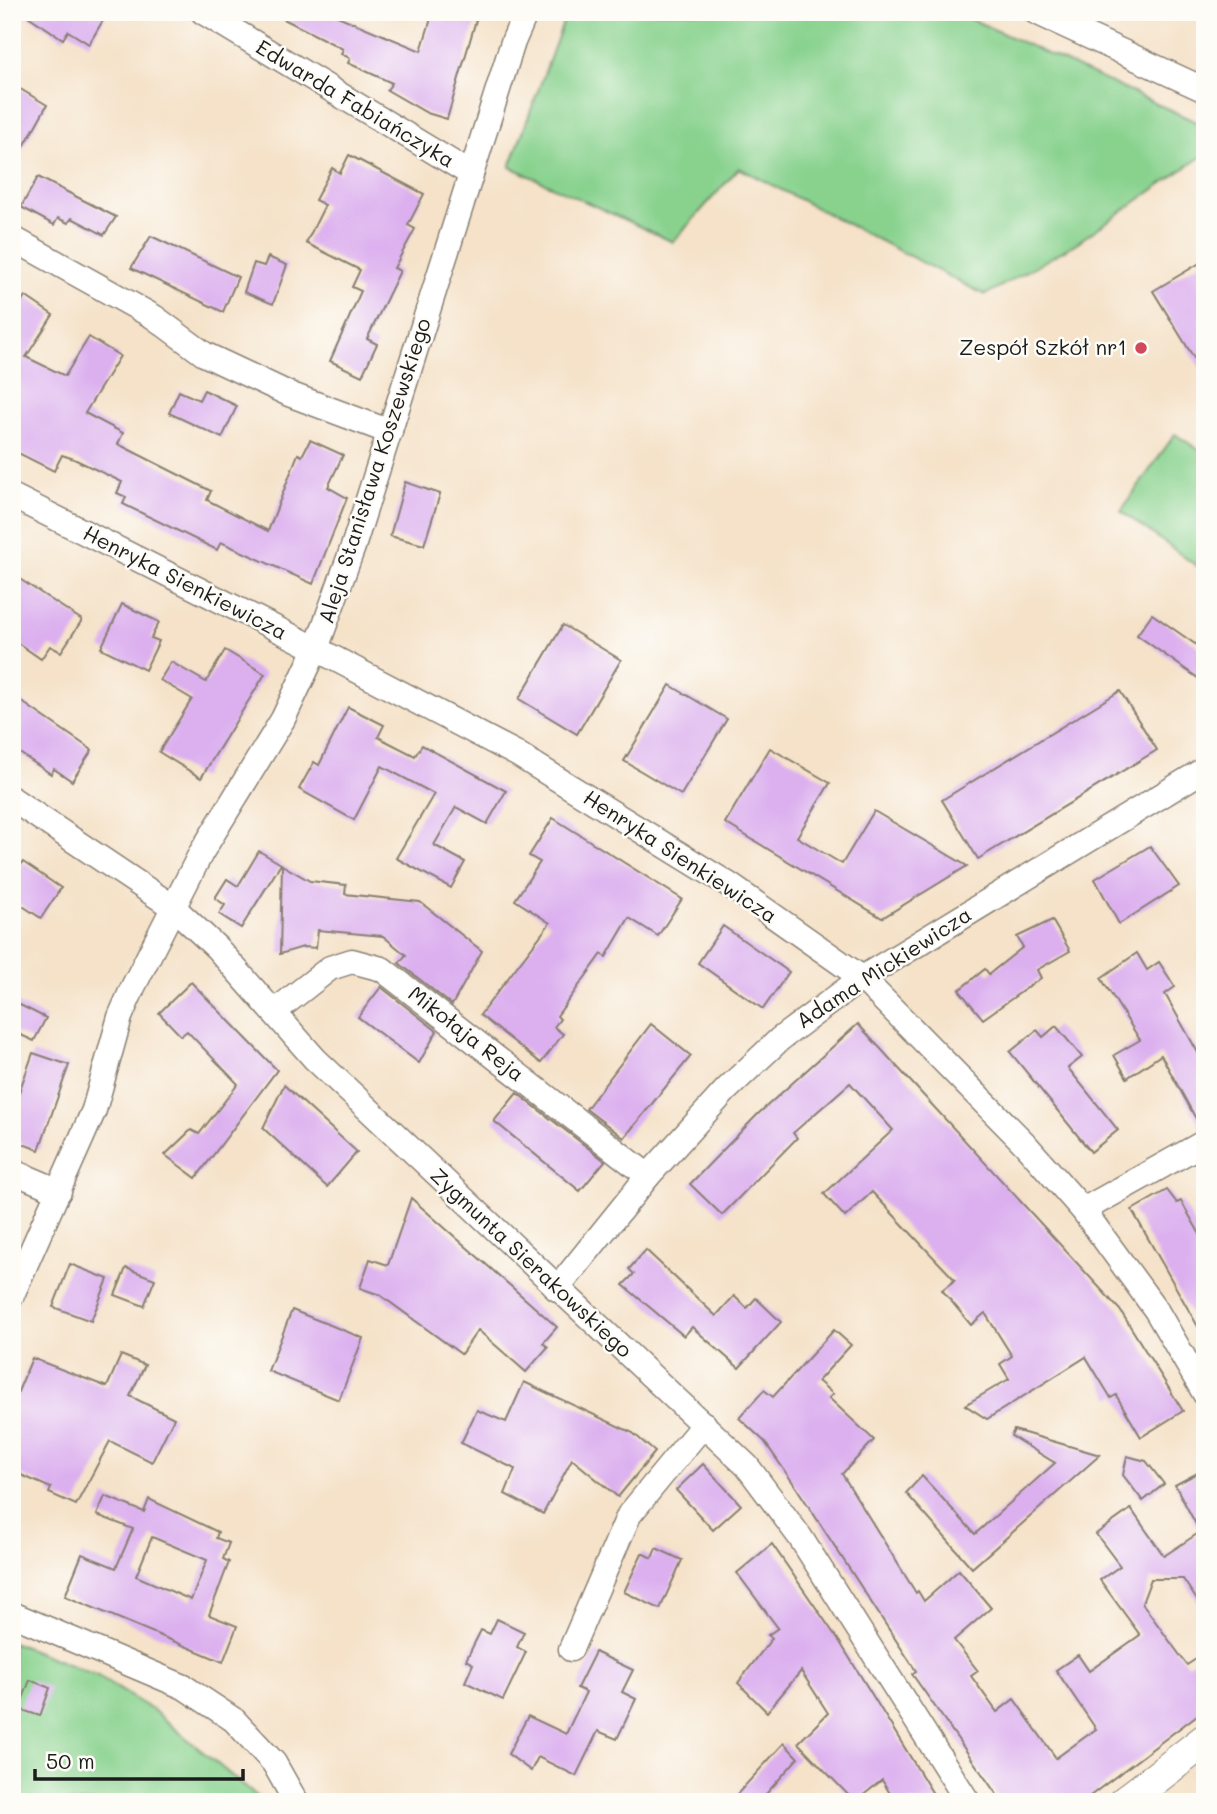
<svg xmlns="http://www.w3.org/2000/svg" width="1217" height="1814" font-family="Mali,sans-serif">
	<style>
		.green { fill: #88d28e; stroke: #527755; stroke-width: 2 }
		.building { fill: #dcb0ef; fill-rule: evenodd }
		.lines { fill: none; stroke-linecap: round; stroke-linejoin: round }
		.minor-casing { stroke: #887f72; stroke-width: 27 }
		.tertiary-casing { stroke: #887f72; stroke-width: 34 }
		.minor { stroke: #fff; stroke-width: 24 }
		.tertiary { stroke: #fff; stroke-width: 32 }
		.poi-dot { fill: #d1495b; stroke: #fdfcf7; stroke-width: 2.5 }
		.labels { text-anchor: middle; stroke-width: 5; stroke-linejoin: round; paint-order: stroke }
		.street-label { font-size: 21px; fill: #1c1c1c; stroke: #fdfcf7 }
		.poi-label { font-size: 21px; fill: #1c1c1c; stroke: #fdfcf7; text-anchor: end }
	</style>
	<rect width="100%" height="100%" fill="#fdfcf7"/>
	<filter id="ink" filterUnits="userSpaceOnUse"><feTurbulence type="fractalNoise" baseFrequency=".0143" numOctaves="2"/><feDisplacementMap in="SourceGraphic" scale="14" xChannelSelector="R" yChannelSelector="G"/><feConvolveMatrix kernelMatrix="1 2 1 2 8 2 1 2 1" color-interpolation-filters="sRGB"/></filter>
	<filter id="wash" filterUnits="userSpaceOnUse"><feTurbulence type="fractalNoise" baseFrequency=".00686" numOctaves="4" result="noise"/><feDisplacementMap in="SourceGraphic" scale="28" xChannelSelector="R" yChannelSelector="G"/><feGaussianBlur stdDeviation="1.57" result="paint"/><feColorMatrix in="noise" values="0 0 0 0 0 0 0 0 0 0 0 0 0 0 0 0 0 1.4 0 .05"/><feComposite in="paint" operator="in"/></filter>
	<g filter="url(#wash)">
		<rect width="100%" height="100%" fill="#f5e2c9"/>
		<g class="green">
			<path d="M567 12H956L1205 126V154L1075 244 985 295 739 168 673 242 510 167Z"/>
			<path d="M1175 434 1205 454V572L1121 511Z"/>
			<path d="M12 1642 98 1676 154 1711 263 1802H12Z"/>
		</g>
		<g id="blocks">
			<g class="building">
				<path d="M22 12H108L89 44 68 31 63 39Z"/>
				<path d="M270 12H328L421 51 433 12H448L476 20 447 119 427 113 387 90 392 83 348 63 350 58 341 54 343 49Z"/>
				<path d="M12 84 47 105 12 168Z"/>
				<path d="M349 155 424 194 408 225 415 229 394 268 400 271 367 339 377 344 362 376 330 361 361 291 352 287 360 270 306 243 325 205 315 200 332 168 340 173Z"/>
				<path d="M38 177 116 217 104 235 72 218 68 223 58 218 54 225 21 207Z"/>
				<path d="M151 236 238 277 223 312 131 268Z"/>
				<path d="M268 257 287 265 273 304 244 292 254 263 264 266Z"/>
				<path d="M1205 260V376L1153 291Z"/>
				<path d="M25 296 53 315 26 357 65 376 89 337 120 356 85 413 123 433 118 444 211 491 207 500 268 531 298 454 302 456 310 440 343 455 328 487 347 498 313 584 221 542 217 550 123 504 126 497 117 493 122 482 74 459 62 455 54 471 12 450V316Z"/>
				<path d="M204 390 237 406 222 438 169 413 179 391 199 400Z"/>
				<path d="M405 482 440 494 424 545 390 536Z"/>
				<path d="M12 574 82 620 61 652 50 646 41 659 12 639Z"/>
				<path d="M122 604 159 622 151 638 159 641 145 670 101 648Z"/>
				<path d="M1152 614 1205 651V683L1137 635Z"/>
				<path d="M563 625 621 660 577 734 519 699Z"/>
				<path d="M225 650 265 674 201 778 159 752 192 699 160 680 171 662 206 682Z"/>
				<path d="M670 685 727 719 681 795 624 761Z"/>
				<path d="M1120 691 1157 750 978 859 942 800Z"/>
				<path d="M12 695 92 750 72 781 54 769 51 774 12 748Z"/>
				<path d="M348 707 384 725 378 737 415 756 422 745 506 791 487 824 456 807 434 845 465 862 451 888 396 858 434 794 382 766 354 820 299 789 314 762 319 765Z"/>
				<path d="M770 748 830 783 797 837 842 864 874 811 967 866 882 918 725 823Z"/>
				<path d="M553 818 682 899 658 936 629 918 606 957 602 954 557 1016 560 1019 554 1027 563 1034 541 1063 480 1015 550 923 515 900 540 862 529 856Z"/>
				<path d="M1150 846 1179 886 1119 924 1095 879Z"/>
				<path d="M259 851 281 864 241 928 219 914 225 905 215 898 227 879 238 886Z"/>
				<path d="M23 862 61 888 41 918 12 899V878Z"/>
				<path d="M282 865 310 881 346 885 345 894 420 902 482 951 452 1005 399 963 406 955 383 936 318 930 316 948 303 947 280 954Z"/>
				<path d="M1052 920 1070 951 1037 970 1041 978 983 1019 959 990 985 969 989 974 1023 947 1017 937Z"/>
				<path d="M723 926 789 972 763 1009 698 963Z"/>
				<path d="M1137 953 1147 970 1159 962 1175 987 1165 994 1205 1065V1127L1201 1128 1161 1055 1127 1078 1114 1055 1140 1040 1101 978Z"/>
				<path d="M191 982 277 1070 196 1178 165 1155 191 1130 199 1134 238 1084 187 1031 181 1036 159 1013Z"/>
				<path d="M381 987 437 1031 419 1063 358 1017Z"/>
				<path d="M12 1001 46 1018 34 1041 12 1031Z"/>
				<path d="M651 1024 691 1056 624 1138 586 1109Z"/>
				<path d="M858 1024 1120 1310 1183 1411 1141 1437 1116 1395 1111 1398 1086 1357 987 1419 965 1405 1009 1379 1000 1364 1012 1356 985 1313 971 1325 942 1290 955 1280 872 1192 845 1217 824 1194 893 1130 850 1083 793 1133 797 1138 722 1215 690 1184 758 1114Z"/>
				<path d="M1056 1026 1082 1057 1068 1068 1118 1130 1091 1152 1010 1052 1037 1030 1043 1037Z"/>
				<path d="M33 1053 69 1065 39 1150 12 1140V1112Z"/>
				<path d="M284 1085 357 1152 327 1187 263 1128Z"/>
				<path d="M517 1093 605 1161 580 1191 494 1121Z"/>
				<path d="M1167 1190 1177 1203 1181 1201 1205 1243V1339L1132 1210Z"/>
				<path d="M411 1198 557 1327 543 1343 548 1347 526 1372 478 1330 461 1354 380 1295 360 1288 370 1259 388 1265Z"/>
				<path d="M646 1250 716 1316 734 1296 747 1308 756 1298 781 1322 739 1368 692 1327 684 1336 623 1285 634 1274 629 1269Z"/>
				<path d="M70 1264 108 1279 91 1321 53 1307Z"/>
				<path d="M126 1268 155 1279 144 1306 115 1295Z"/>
				<path d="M292 1310 363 1338 339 1400 268 1371Z"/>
				<path d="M834 1330 851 1345 818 1381 833 1394 829 1398 874 1440 842 1474 916 1593 918 1591 924 1601 959 1570 991 1608 954 1640 978 1671 971 1676 997 1712 1014 1699 1056 1758 1096 1729 1056 1670 1078 1655 1089 1671 1140 1635 1100 1580 1120 1566 1096 1534 1131 1509 1164 1556 1200 1532 1175 1485 1205 1469V1612L1183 1579H1151L1142 1603 1187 1665 1205 1653V1709L1082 1802H1002L912 1674 916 1671 796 1487 764 1441 739 1418 764 1390 773 1397Z"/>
				<path d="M121 1355 145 1365 130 1396 174 1418 152 1462 110 1441 76 1505 49 1493 51 1488 12 1471V1406L32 1358 107 1387Z"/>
				<path d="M524 1382 633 1433 655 1452 618 1497 572 1459 543 1514 505 1494 515 1469 461 1443 477 1410 506 1422Z"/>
				<path d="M1014 1430 1100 1455 972 1568 906 1493 922 1476 975 1534 1055 1463 1011 1436Z"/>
				<path d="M1127 1456 1146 1461 1164 1484 1143 1501 1123 1475Z"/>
				<path d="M703 1464 741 1505 713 1530 676 1490Z"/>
				<path d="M105 1496 144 1512 149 1499 218 1532 216 1538 229 1543 223 1559 229 1562 209 1615 237 1626 223 1662 65 1596 82 1554 116 1568 133 1529 97 1515ZM152 1537 207 1560 191 1600 136 1576Z"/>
				<path d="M772 1544 841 1644 938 1802H895L882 1780 855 1802 798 1743 828 1713 801 1671 767 1712 738 1683 772 1638 768 1635 778 1628 737 1573Z"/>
				<path d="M656 1548 682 1560 660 1609 624 1592 642 1553 652 1558Z"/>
				<path d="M497 1619 524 1632 517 1647 526 1652 503 1700 465 1682 473 1664 466 1660 481 1630 490 1634Z"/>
				<path d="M595 1652 633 1670 622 1692 636 1699 617 1739 598 1731 576 1776 538 1757 531 1771 508 1754 528 1716 566 1734 586 1692 577 1688Z"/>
				<path d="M30 1680 50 1688 40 1716 19 1709Z"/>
				<path d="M784 1743 798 1758 759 1802H730Z"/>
			</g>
		</g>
	</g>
	<g filter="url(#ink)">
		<use href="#blocks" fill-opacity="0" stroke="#887f72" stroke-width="2"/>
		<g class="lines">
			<g class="minor-casing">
				<g id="minor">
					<path d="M203 12 471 174"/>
					<path d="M1036 12 1205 90"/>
					<path d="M12 238 154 317 204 354 289 394 390 432"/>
					<path d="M12 496 303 642 517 754 731 886 862 978 1025 1144 1083 1210 1156 1310 1205 1394"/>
					<path d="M12 799 173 907 217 948 315 1059 747 1466 800 1537 968 1802"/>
					<path d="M274 1012 330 968 352 961 382 969 648 1176"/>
					<path d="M12 1171 59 1191"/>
					<path d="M1083 1210 1205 1142"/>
					<path d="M557 1289 648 1176 726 1090 780 1039 862 978 1205 769"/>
					<path d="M12 1295 94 1110 120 1017 133 987 201 853 283 719 316 649 353 547 513 42 526 12"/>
					<path d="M12 1614 184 1687 234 1720 274 1763 296 1802"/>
					<path d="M571 1649 629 1515 704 1424"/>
				</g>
			</g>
			<g class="tertiary-casing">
				<path id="tertiary" d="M1125 1802 1205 1740"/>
			</g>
			<use href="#minor" class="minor"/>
			<use href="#tertiary" class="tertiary"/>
		</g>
	</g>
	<circle class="poi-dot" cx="1141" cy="348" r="7"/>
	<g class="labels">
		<g class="street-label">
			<text transform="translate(355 104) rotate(31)" y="7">Edwarda Fabiańczyka</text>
			<text transform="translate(375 471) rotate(-72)" y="7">Aleja Stanisława Koszewskiego</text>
			<text transform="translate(185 583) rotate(27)" y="7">Henryka Sienkiewicza</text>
			<text transform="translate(680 857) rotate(33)" y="7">Henryka Sienkiewicza</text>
			<text transform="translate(884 968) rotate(-33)" y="7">Adama Mickiewicza</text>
			<text transform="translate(466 1034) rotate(38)" y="7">Mikołaja Reja</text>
			<text transform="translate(531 1263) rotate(43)" y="7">Zygmunta Sierakowskiego</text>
		</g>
		<g class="poi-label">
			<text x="1127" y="355">Zespół Szkół nr1</text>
		</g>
	</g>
	<rect width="1217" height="1814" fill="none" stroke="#fdfcf7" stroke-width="42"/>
	<path d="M35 1769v10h208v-10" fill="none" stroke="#1c1c1c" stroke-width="3.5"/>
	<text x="46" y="1769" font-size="21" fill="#1c1c1c" stroke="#fdfcf7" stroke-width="5" paint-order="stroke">50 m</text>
</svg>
